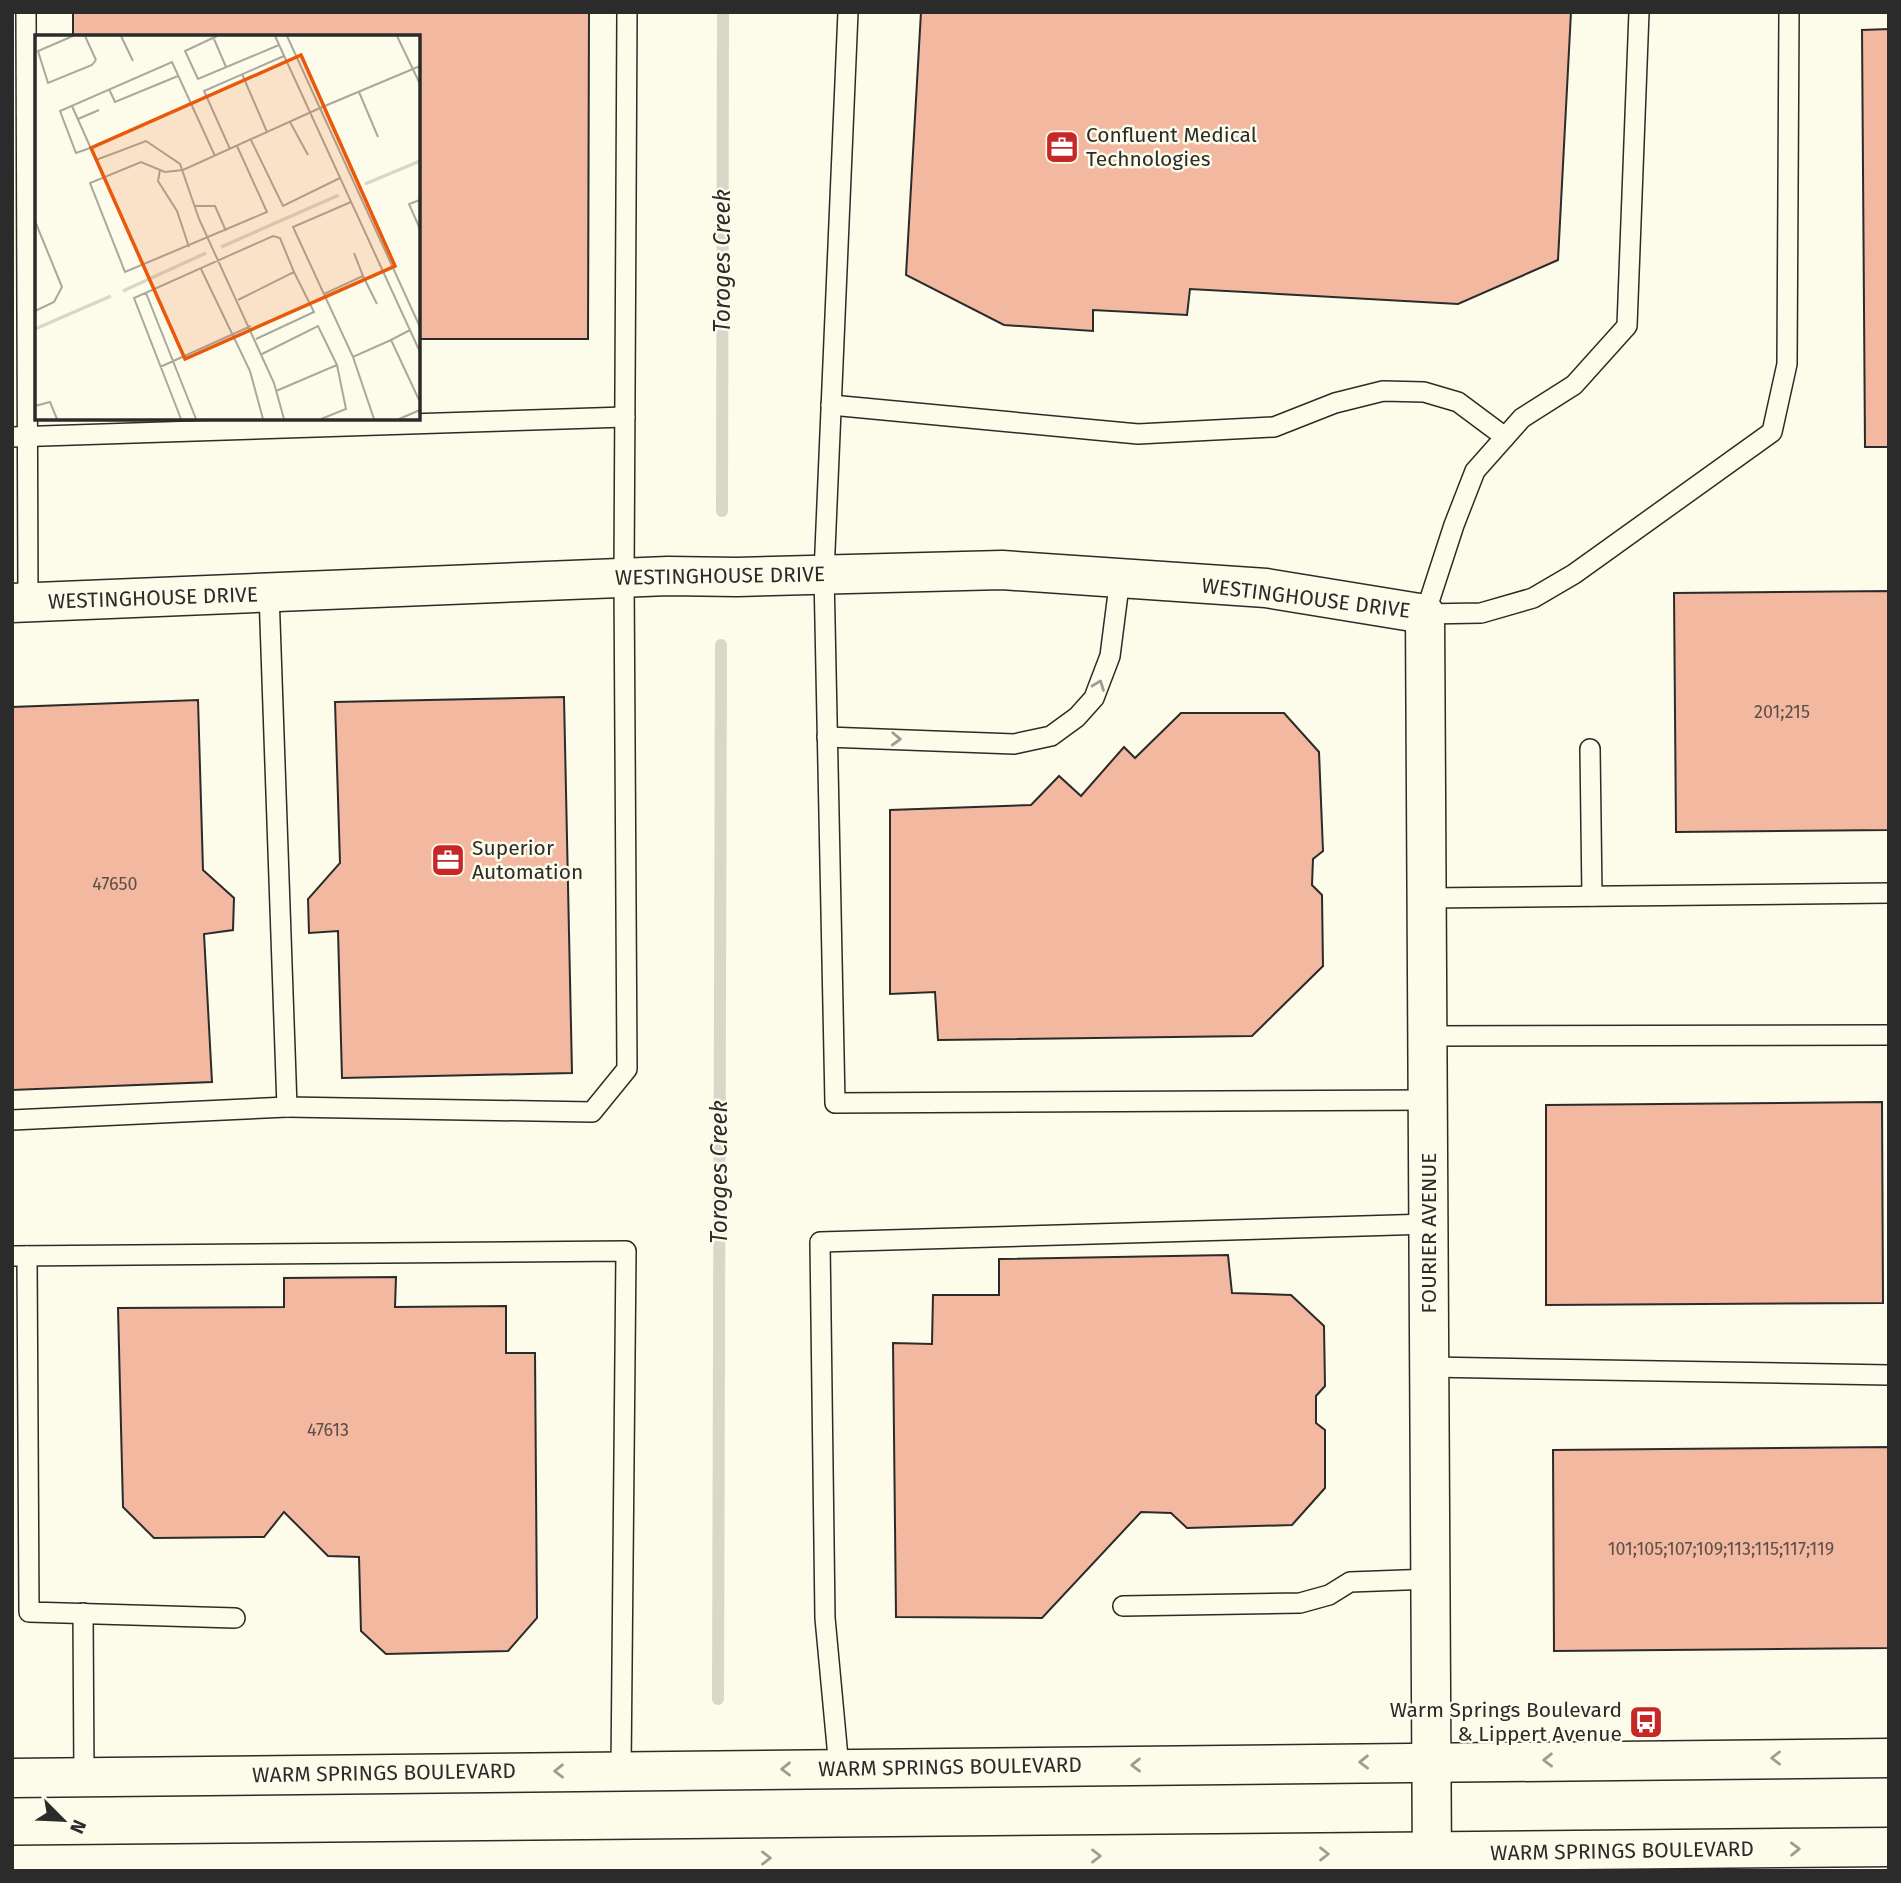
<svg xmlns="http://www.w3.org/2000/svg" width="1901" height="1883" font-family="'Fira Sans',sans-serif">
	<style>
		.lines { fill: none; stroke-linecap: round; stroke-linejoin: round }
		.stream { stroke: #d8d7c9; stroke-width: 12 }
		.building { fill: #f2b8a0; stroke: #2b2b2b; stroke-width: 2 }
		.lane-casing { stroke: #2b2b2b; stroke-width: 22 }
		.street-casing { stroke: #2b2b2b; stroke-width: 41 }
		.primary-casing { stroke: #2b2b2b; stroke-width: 41 }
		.lane { stroke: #fdfbea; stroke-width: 19 }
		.street { stroke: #fdfbea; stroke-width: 38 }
		.primary { stroke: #fdfbea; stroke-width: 38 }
		.oneway { stroke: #9e9d94 }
		.labels { text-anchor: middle; stroke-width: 5; stroke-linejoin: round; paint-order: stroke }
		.number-label { font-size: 18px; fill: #5d4e48 }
		.poi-label { font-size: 21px; fill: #2b2b2b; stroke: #fdfbea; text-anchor: start }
		.street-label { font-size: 21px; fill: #2b2b2b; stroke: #fdfbea }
		.water-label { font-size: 23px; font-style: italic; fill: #2b2b2b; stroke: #fdfbea }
		.inset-river { fill: none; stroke: #d8d7c9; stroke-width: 3.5 }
		.inset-road { fill: none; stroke: #a9a89e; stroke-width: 2 }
		.view { fill: #e8590c; fill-opacity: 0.15; stroke: #e8590c; stroke-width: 3.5 }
		.inset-edge { fill: none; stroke: #2b2b2b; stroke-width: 3.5 }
	</style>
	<rect width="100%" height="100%" fill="#fdfbea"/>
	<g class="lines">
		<g class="stream">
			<path d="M722 511 723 12"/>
			<path d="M718 1699 721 645"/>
		</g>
	</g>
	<g class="building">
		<path d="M73 12H589L588 339H418V37H73Z"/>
		<path d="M921 12H1571L1558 260 1458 304 1190 289 1187 315 1093 310V331L1004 325 906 275Z"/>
		<path d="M1889 29V447H1865L1862 30Z"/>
		<path d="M1889 591V830L1676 832 1674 593Z"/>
		<path d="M564 697 572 1073 342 1078 338 931 309 933 308 899 340 863 335 702Z"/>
		<path d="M198 700 203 870 234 898 233 930 204 934 212 1082 12 1090V707Z"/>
		<path d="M1181 713H1284L1319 752 1323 851 1313 859 1312 885 1322 895 1323 966 1252 1036 938 1040 935 992 890 994V810L1031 805 1059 776 1081 796 1124 747 1135 758Z"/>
		<path d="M1882 1102 1883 1303 1546 1305V1105Z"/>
		<path d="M1228 1255 1232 1293 1291 1295 1324 1326 1325 1386 1316 1396V1423L1325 1430V1488L1292 1525 1187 1528 1171 1513 1141 1512 1042 1618 896 1617 893 1343 932 1344 933 1295H999V1259Z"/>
		<path d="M396 1277 395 1307 506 1306V1353H535L537 1618 508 1651 386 1654 361 1631 359 1557 328 1556 284 1512 264 1537 154 1538 123 1507 118 1308 284 1307V1278Z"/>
		<path d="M1889 1447V1648L1554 1651 1553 1450Z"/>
	</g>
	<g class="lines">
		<g class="lane-casing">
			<g id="lane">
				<path d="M26 12 28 604"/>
				<path d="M848 12 824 574 835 1103 1428 1100"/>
				<path d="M1639 12 1627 326 1574 385 1522 418 1475 471 1454 525 1425 614 1481 613 1533 598 1574 574 1772 432 1787 364 1789 12"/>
				<path d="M831 405 1138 434 1274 427 1335 403 1383 391 1424 392 1458 402 1505 437"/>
				<path d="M12 437 625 417"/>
				<path d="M269 593 287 1107 592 1112 627 1069 624 578 627 12"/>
				<path d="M827 737 1014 744 1051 736 1077 717 1094 698 1110 656 1120 578"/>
				<path d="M1590 749 1592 896"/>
				<path d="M1427 898 1889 893"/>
				<path d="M1428 1036 1889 1035"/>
				<path d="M12 1120 287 1107"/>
				<path d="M12 1256 626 1251 621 1770"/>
				<path d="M27 1256 29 1612 235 1618"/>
				<path d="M1430 1367 1889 1375"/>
				<path d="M1123 1606 1300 1603 1329 1595 1350 1582 1431 1579"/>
				<path d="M83 1613 84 1777"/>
				<path d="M839 1768 825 1618 820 1242 1429 1224"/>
			</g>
		</g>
		<g class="street-casing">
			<path id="street" d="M12 603 668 576 737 577 1002 570 1266 588 1425 614 1432 1871"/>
		</g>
		<g class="primary-casing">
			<g id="primary">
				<path d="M12 1778 1889 1758"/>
				<path d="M12 1865 1889 1847"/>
			</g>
		</g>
		<use href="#lane" class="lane"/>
		<use href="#street" class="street"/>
		<use href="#primary" class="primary"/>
	</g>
	<defs><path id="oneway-chevron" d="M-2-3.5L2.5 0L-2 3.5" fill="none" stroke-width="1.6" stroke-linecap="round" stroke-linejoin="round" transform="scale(1.75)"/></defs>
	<g class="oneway">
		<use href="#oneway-chevron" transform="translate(1099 685) rotate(-69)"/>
		<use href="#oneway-chevron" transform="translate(896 739) rotate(2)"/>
		<use href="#oneway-chevron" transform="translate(1776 1758) rotate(180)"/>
		<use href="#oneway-chevron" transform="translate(1548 1760) rotate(179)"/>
		<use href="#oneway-chevron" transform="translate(1364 1762) rotate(179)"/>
		<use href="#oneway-chevron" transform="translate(1136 1765) rotate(179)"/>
		<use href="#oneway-chevron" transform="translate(786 1769) rotate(179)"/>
		<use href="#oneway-chevron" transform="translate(559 1771) rotate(179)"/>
		<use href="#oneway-chevron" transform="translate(1795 1849) rotate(-1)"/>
		<use href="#oneway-chevron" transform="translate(1324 1854)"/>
		<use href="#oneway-chevron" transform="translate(1096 1856)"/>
		<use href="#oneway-chevron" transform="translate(766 1858)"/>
	</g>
	<defs>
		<g id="office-square" transform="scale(1.75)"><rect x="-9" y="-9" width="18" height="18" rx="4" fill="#c62828" stroke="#fdfbea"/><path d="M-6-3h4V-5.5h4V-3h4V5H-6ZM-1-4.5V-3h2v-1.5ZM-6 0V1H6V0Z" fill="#fff"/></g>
		<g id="bus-square" transform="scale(1.75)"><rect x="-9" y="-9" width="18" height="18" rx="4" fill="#c62828" stroke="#fdfbea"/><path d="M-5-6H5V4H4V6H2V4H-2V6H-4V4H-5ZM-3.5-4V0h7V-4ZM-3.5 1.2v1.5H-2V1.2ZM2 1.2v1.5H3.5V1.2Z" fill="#fff"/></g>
	</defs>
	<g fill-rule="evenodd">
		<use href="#office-square" x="1062" y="147"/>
		<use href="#office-square" x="448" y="860"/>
		<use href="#bus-square" x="1646" y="1722"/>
	</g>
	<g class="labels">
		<g class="number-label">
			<text x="1782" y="718">201;215</text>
			<text x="115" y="890">47650</text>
			<text x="328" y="1436">47613</text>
			<text x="1721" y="1555">101;105;107;109;113;115;117;119</text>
		</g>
		<g class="poi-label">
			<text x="1086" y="142">Confluent Medical<tspan x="1086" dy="24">Technologies</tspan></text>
			<text x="472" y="855">Superior<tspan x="472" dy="24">Automation</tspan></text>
			<text x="1622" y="1717" text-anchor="end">Warm Springs Boulevard<tspan x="1622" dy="24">&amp; Lippert Avenue</tspan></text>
		</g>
		<g class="street-label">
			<text transform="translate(720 576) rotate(-1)" y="7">WESTINGHOUSE DRIVE</text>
			<text transform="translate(153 598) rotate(-2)" y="7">WESTINGHOUSE DRIVE</text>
			<text transform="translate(1306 598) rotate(7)" y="7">WESTINGHOUSE DRIVE</text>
			<text transform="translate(1429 1233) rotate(-90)" y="7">FOURIER AVENUE</text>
			<text transform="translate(950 1767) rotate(-1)" y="7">WARM SPRINGS BOULEVARD</text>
			<text transform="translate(384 1773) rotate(-1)" y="7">WARM SPRINGS BOULEVARD</text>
			<text transform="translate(1622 1851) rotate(-1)" y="7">WARM SPRINGS BOULEVARD</text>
		</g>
		<g class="water-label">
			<text transform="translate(722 261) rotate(-90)" y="8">Toroges Creek</text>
			<text transform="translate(719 1172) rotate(-90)" y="8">Toroges Creek</text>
		</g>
	</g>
	<g transform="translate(35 35)">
		<rect width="385" height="385" fill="#fdfbea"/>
		<path class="inset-river" d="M330 149 385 126M186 212 304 160M88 256 171 218M0 294 76 261"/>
		<path class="inset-road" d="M38 1 3 16 13 48 57 30 61 25M50 1 61 25M86 1 98 26M182 1 150 16 163 44 244 10M240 1 385 317M252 1 385 292M362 1 385 49M179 4 191 32M207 39 232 97M74 54 80 67 143 41M324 57 343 102M37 71 61 125 111 106 145 129 164 184 239 348 249 384M43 84 64 75M255 87 273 120M216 105 248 171 305 143M202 111 232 177 90 237 55 148 106 127 130 137 148 135 285 73 385 31M55 113 41 118 25 76 137 27 180 121M195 114 169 56 249 21M125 135 123 146 142 176 154 212M385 165 374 169 385 194M316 167 258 192 318 322 356 305M159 171H180L191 196M0 186 27 252 19 267 0 276M166 234 215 336 228 384M328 241 342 269M111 258 161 384M289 259 328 241 319 218M375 295 356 305 385 367M221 304 279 277 259 237M227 319 283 291 302 330 241 356M318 322 339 384M125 332 216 291M0 371 15 367 22 384M146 384 99 263 238 201 245 203 259 237 203 265M286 384 311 374 302 330M364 384 385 375"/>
		<path class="view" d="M266 20 360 231 150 324 56 113Z"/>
		<rect width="385" height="385" class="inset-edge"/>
	</g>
	<rect width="1901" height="1883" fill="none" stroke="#2b2b2b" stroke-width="28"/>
	<g transform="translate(63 1820) rotate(114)" stroke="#fdfbea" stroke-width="5" paint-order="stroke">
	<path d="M0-5L12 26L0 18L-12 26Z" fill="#2b2b2b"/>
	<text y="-10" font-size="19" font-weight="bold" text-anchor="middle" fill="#2b2b2b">N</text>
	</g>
</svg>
